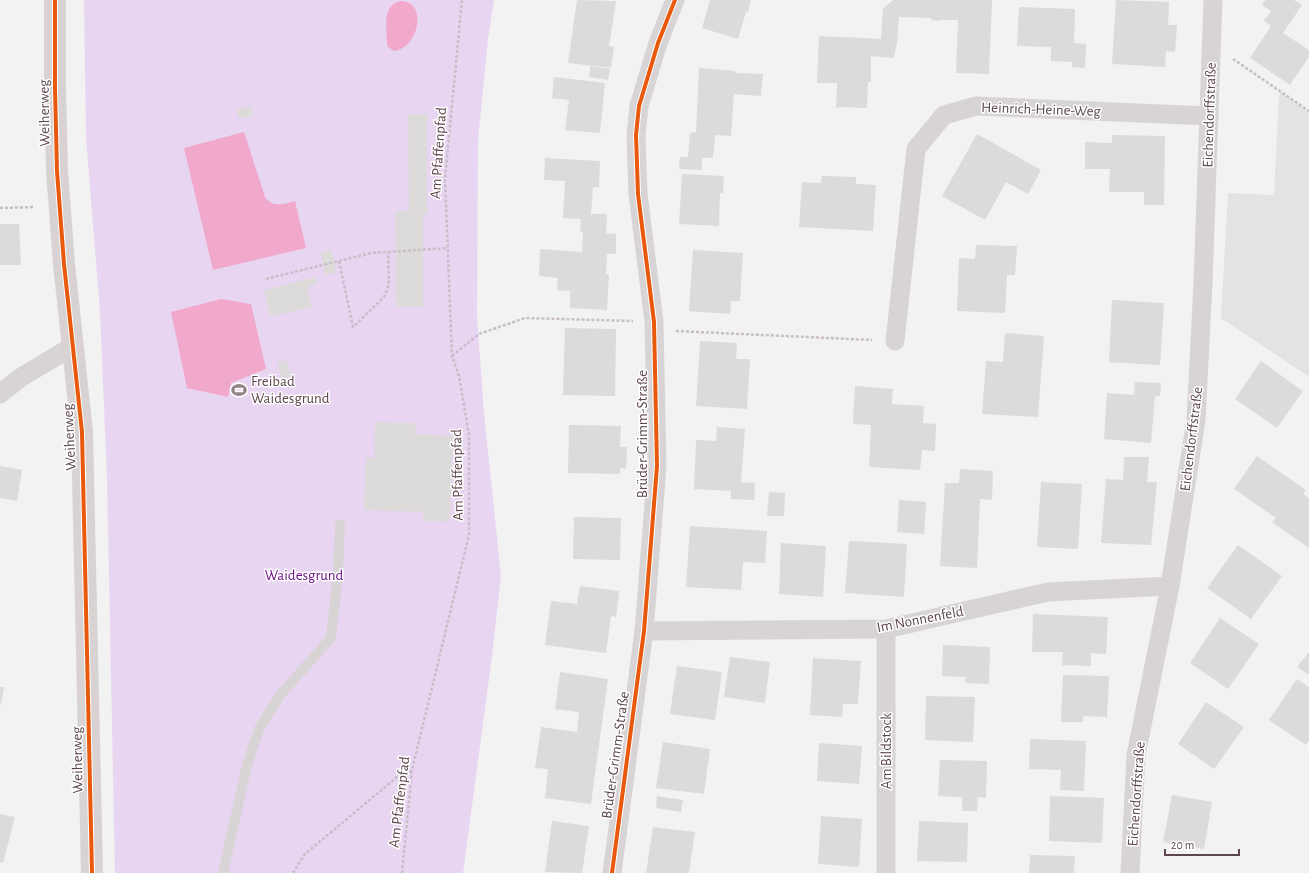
<svg xmlns="http://www.w3.org/2000/svg" width="1309" height="873" font-family="'Alegreya Sans',sans-serif">
	<style>
		.education { fill: #e3e3e2 }
		.green { fill: #e8d5f1 }
		.water { fill: #f0a8cb }
		.building { fill: #dddada }
		.lines { fill: none; stroke-linecap: round; stroke-linejoin: round }
		.path { stroke: #c9bdc9; stroke-width: 2.5; stroke-dasharray: 3 2; stroke-linecap: butt }
		.service { stroke: #d8d4d5; stroke-width: 10 }
		.minor { stroke: #d8d4d5; stroke-width: 19 }
		.secondary { stroke: #d8d2d3; stroke-width: 22 }
		.cycleway-casing { stroke: #fff; stroke-width: 6 }
		.cycleway { stroke: #e8590c; stroke-width: 4 }
		.labels { text-anchor: middle; stroke-width: 3; stroke-linejoin: round; paint-order: stroke }
		.street-label { font-size: 15px; fill: #5e474c; stroke: #fff }
		.poi-label { font-size: 15px; fill: #5e474c; stroke: #fff; text-anchor: start }
		.park-label { font-size: 15px; fill: #6e1483; stroke: #fff }
	</style>
	<rect width="100%" height="100%" fill="#f1f2f1"/>
	<path class="education" d="M1281 92 1309 112V377L1221 318 1228 193 1274 195 1279 97Z"/>
	<path class="green" d="M84 0H494L488 39 478 140 477 316 484 413 501 576 492 656 463 873H115L107 477 100 312 86 137Z"/>
	<g class="water">
		<path d="M401 1C429 2 418 49 394 51L388 47 387 44C387 28 381 5 401 1Z"/>
		<path d="M244 132 265 197C273 208 284 204 295 201L306 248 213 270 184 148Z"/>
		<path d="M221 299 251 304 266 369 231 383 228 397 187 388 171 312Z"/>
	</g>
	<g class="building">
		<path d="M577 0 616 1 609 46 614 47 611 68 568 63Z"/>
		<path d="M710 0H751L748 12H746L738 39 702 28Z"/>
		<path d="M893 0H992L989 74 956 73 958 20H939V21L931 20V18L899 17 897 45 896 46 894 58 871 56V82H868L867 108 838 107V108H836L837 83H817L819 36 881 39 883 9Z"/>
		<path d="M1116 0 1169 2 1168 25H1177L1175 52 1166 51 1165 67 1112 64Z"/>
		<path d="M1265 0H1294L1302 5 1283 33 1309 50V57L1290 85 1250 58 1271 26 1264 21 1271 11 1262 5Z"/>
		<path d="M1019 7 1075 9 1074 43 1086 44 1085 68 1072 67V62L1051 61V47L1017 46Z"/>
		<path d="M590 66 610 69 608 80 589 77Z"/>
		<path d="M699 68 735 71V73L763 74 761 96 734 94 731 136 715 135 713 158H702V170L679 169 680 157H688L690 133 696 132Z"/>
		<path d="M554 77 605 83 600 133 565 130 569 100 552 98Z"/>
		<path d="M250 106 253 115 239 119 236 110Z"/>
		<path d="M408 114H427V214H423V307H396L395 211H409Z"/>
		<path d="M977 134 1041 170 1028 194 1006 182 985 220 942 196Z"/>
		<path d="M1112 135 1165 136 1164 205H1144V192H1109L1110 169H1085V142L1112 143Z"/>
		<path d="M545 158 600 161 599 187H593L591 214H607L606 233 616 234V254H607L606 274 609 275 607 310 570 308V291L557 290 558 278 539 276 540 249 582 252 583 232H580L581 219 563 218 565 181 544 180Z"/>
		<path d="M682 174 724 176 723 194 720 193 719 226 679 224Z"/>
		<path d="M822 176 856 177V184L876 185 873 231 799 227 802 182 821 183Z"/>
		<path d="M0 224H19L21 265H0Z"/>
		<path d="M976 245 1017 246 1015 275H1007L1005 313 957 311 959 258 975 259Z"/>
		<path d="M332 250 336 273 325 275 321 252Z"/>
		<path d="M693 250 743 253 740 301H731L730 314 689 311Z"/>
		<path d="M316 277 318 284 307 287 312 307 270 317 264 290Z"/>
		<path d="M1112 300 1164 303 1160 365 1109 362Z"/>
		<path d="M565 328 616 329 615 396 563 395Z"/>
		<path d="M1005 333 1044 336 1038 417 982 414 986 361 1003 362Z"/>
		<path d="M700 341 737 343 736 359H750L747 409 696 406Z"/>
		<path d="M286 360 291 376 282 379 277 363Z"/>
		<path d="M1261 361 1303 391 1277 428 1235 399Z"/>
		<path d="M1135 382 1161 383 1160 396H1155L1151 443 1104 439 1107 393 1134 395Z"/>
		<path d="M855 386 893 389 892 404 924 406 923 423 936 424 935 451 922 450 920 470 869 467 871 425 853 424Z"/>
		<path d="M375 422 416 423 415 434 453 436 450 522 423 521V512L364 510 366 458H374Z"/>
		<path d="M569 425 621 426 620 447H627L626 469 620 468V474L568 473Z"/>
		<path d="M717 427 745 429 741 482 755 483 754 500 731 499V491L694 489 696 440 716 441Z"/>
		<path d="M1257 456 1306 490 1303 494 1309 498V548L1272 522 1276 518 1234 489Z"/>
		<path d="M1124 457H1149L1147 482H1157L1151 545 1101 543 1106 479 1123 480Z"/>
		<path d="M0 466 22 470 17 501 0 498Z"/>
		<path d="M960 469 993 471 992 500 980 499 977 568 940 566 945 483H959Z"/>
		<path d="M1041 482 1082 484 1078 549 1037 547Z"/>
		<path d="M769 492 785 493 784 516H767Z"/>
		<path d="M899 500 926 502 924 534 897 532Z"/>
		<path d="M574 517 621 518 620 560 573 559Z"/>
		<path d="M690 526 767 531 765 563 743 562 741 590 686 587Z"/>
		<path d="M849 541 907 544 904 597 845 593Z"/>
		<path d="M781 543 826 546 823 597 779 594Z"/>
		<path d="M1238 545 1282 576 1251 619 1207 588Z"/>
		<path d="M580 586 619 591 616 617 611 616 606 653 545 645 551 601 577 604Z"/>
		<path d="M1033 614 1108 617 1106 654 1091 653V666L1062 665 1063 652H1032Z"/>
		<path d="M1220 618 1259 644 1228 689 1190 663Z"/>
		<path d="M943 645 990 647 989 684 965 683 966 677 942 676Z"/>
		<path d="M1309 652V675L1297 667Z"/>
		<path d="M730 657 770 662 765 703 724 697Z"/>
		<path d="M813 658 861 661 858 704H843L842 717 810 715Z"/>
		<path d="M677 666 722 672 715 720 670 714Z"/>
		<path d="M560 672 608 679 591 804 545 798 548 769 535 768 541 727 577 732 579 712 555 709Z"/>
		<path d="M1063 675 1109 676 1107 717 1083 716V722H1061Z"/>
		<path d="M1297 679 1309 687V740L1306 745 1269 720Z"/>
		<path d="M0 687H4L1 705H0Z"/>
		<path d="M926 696 975 697 973 742 925 740Z"/>
		<path d="M1206 702 1244 727 1214 769 1178 744Z"/>
		<path d="M1030 739 1086 741 1084 791 1060 790 1061 770 1029 769Z"/>
		<path d="M663 742 710 749 704 794 656 788Z"/>
		<path d="M819 743 862 746 859 784 817 781Z"/>
		<path d="M940 760 987 761 986 798 978 797 977 811H962V797L938 796Z"/>
		<path d="M1172 795 1212 802 1204 849 1163 842Z"/>
		<path d="M657 796 683 800 681 812 656 808Z"/>
		<path d="M1050 796 1104 798 1102 843 1049 841Z"/>
		<path d="M0 814 15 817 3 863 0 862Z"/>
		<path d="M821 816 862 819 859 867 818 864Z"/>
		<path d="M552 821 589 826 582 873 545 872Z"/>
		<path d="M919 821 968 823 967 862 917 861Z"/>
		<path d="M653 827 695 832 689 873H646Z"/>
		<path d="M1030 855 1075 856 1074 873H1029Z"/>
	</g>
	<g class="lines">
		<g class="path">
			<path d="M1233 59 1309 111"/>
			<path d="M0 208 35 207"/>
			<path d="M339 261 353 327 384 297 389 285 388 252"/>
			<path d="M266 279 371 253 448 248"/>
			<path d="M676 331 872 340"/>
			<path d="M452 356 479 334 525 318 633 321"/>
			<path d="M293 873 305 854 397 777 412 770"/>
			<path d="M402 873 412 770 469 535V435L459 376 452 356 445 179 462 0"/>
		</g>
		<path class="service" d="M223 873 247 765 259 729 280 695 331 638 338 572 340 524"/>
		<g class="minor">
			<path d="M895 341 916 149 944 115 976 106 1209 116"/>
			<path d="M0 394 20 378 73 346"/>
			<path d="M644 631 886 629 1048 592 1170 586"/>
			<path d="M612 873 644 631 657 466 654 322 638 194 636 135 639 106 658 43 675 0"/>
			<path d="M886 873V629"/>
			<path d="M1130 873 1136 755 1170 586 1196 420 1203 283 1213 0"/>
		</g>
		<path class="secondary" d="M55 0V88L57 171 64 264 82 432 92 873"/>
		<g class="cycleway-casing">
			<g id="cycleway">
				<path d="M55 0V88L57 171 64 264 82 432 92 873"/>
				<path d="M612 873 644 631 657 466 654 322 638 194 636 135 639 106 658 43 675 0"/>
			</g>
		</g>
		<use href="#cycleway" class="cycleway"/>
	</g>
	<defs>
		<g id="stadium-bare" transform="scale(1.2)"><path d="M0-5a6.5 5 0 1 0 0 10a6.5 5 0 1 0 0-10ZM-3.5-1.8h7v3.6h-7Z" fill="#918386" stroke="#fff" stroke-width="2.5" paint-order="stroke"/></g>
	</defs>
	<g fill-rule="evenodd">
		<use href="#stadium-bare" x="239" y="390"/>
	</g>
	<g class="labels">
		<g class="street-label">
			<text transform="translate(1041 109) rotate(2)" y="5">Heinrich-Heine-Weg</text>
			<text transform="translate(44 113) rotate(-91)" y="5">Weiherweg</text>
			<text transform="translate(1209 115) rotate(-88)" y="5">Eichendorffstraße</text>
			<text transform="translate(438 153) rotate(-86)" y="5">Am Pfaffenpfad</text>
			<text transform="translate(642 434) rotate(-90)" y="5">Brüder-Grimm-Straße</text>
			<text transform="translate(69 437) rotate(-93)" y="5">Weiherweg</text>
			<text transform="translate(1191 439) rotate(-83)" y="5">Eichendorffstraße</text>
			<text transform="translate(457 475) rotate(-91)" y="5">Am Pfaffenpfad</text>
			<text transform="translate(920 619) rotate(-11)" y="5">Im Nonnenfeld</text>
			<text transform="translate(886 751) rotate(-90)" y="5">Am Bildstock</text>
			<text transform="translate(615 755) rotate(-82)" y="5">Brüder-Grimm-Straße</text>
			<text transform="translate(77 760) rotate(-91)" y="5">Weiherweg</text>
			<text transform="translate(1136 794) rotate(-86)" y="5">Eichendorffstraße</text>
			<text transform="translate(399 802) rotate(-83)" y="5">Am Pfaffenpfad</text>
		</g>
		<g class="poi-label">
			<text x="251" y="386">Freibad<tspan x="251" dy="17">Waidesgrund</tspan></text>
		</g>
		<g class="park-label">
			<text x="304" y="580">Waidesgrund</text>
		</g>
	</g>
	<path d="M1165 849v6h74v-6" fill="none" stroke="#5e474c" stroke-width="2"/>
	<text x="1171" y="849" font-size="12" fill="#5e474c" stroke="#ffffff" stroke-width="3" paint-order="stroke">20 m</text>
</svg>
